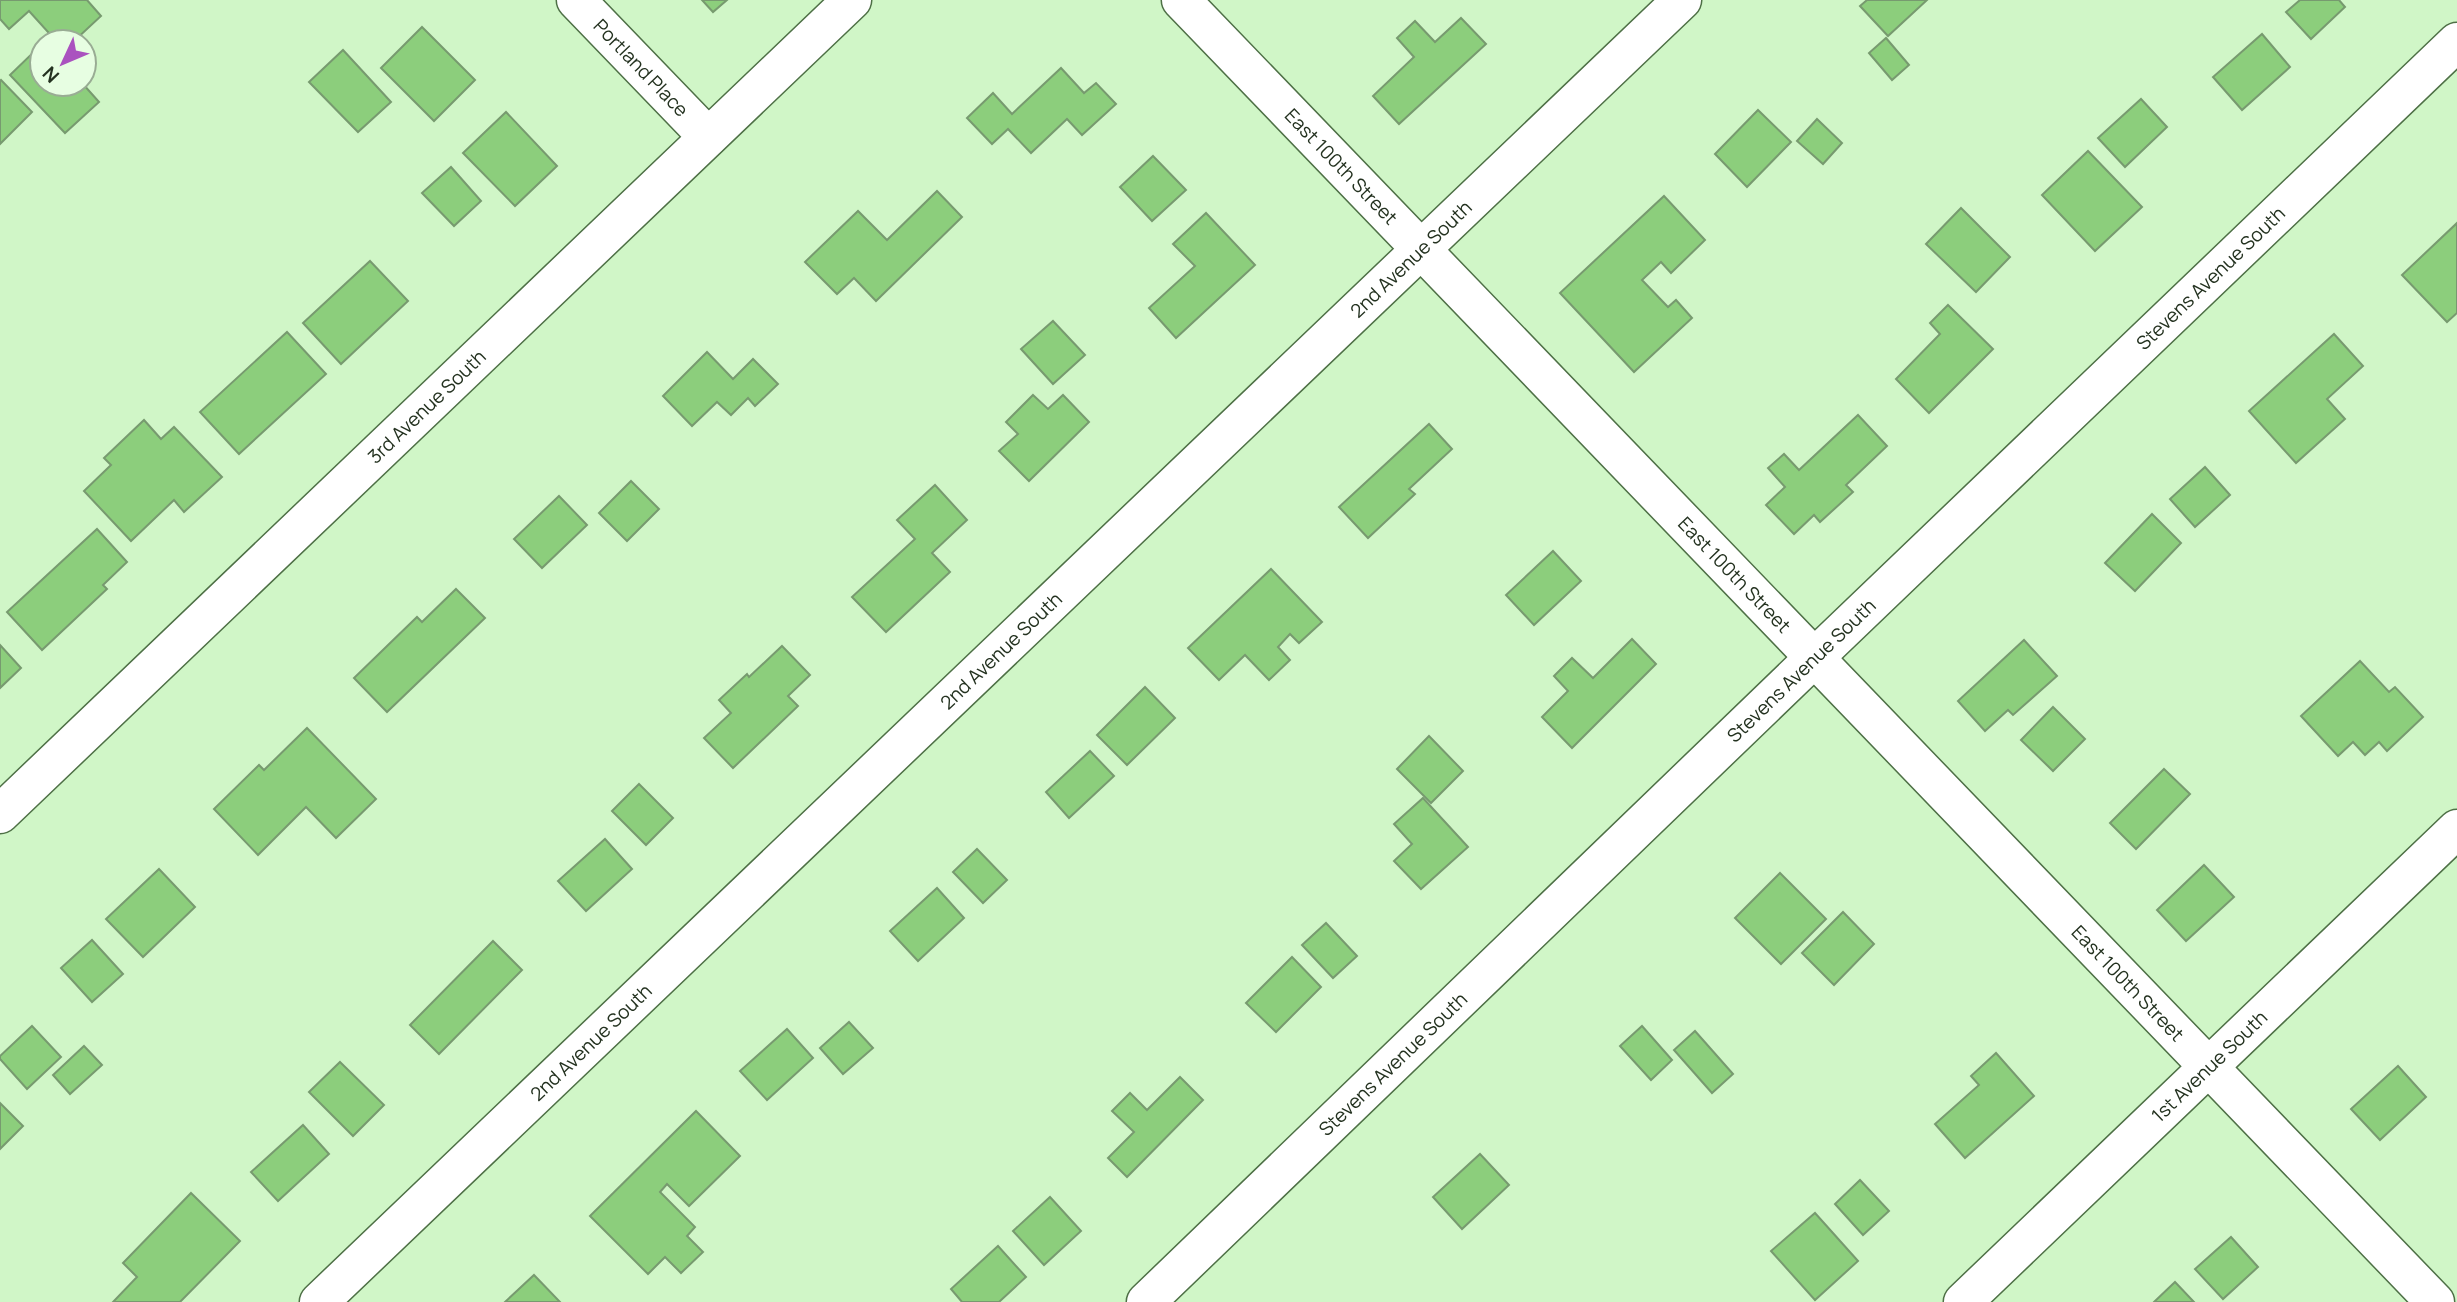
<svg xmlns="http://www.w3.org/2000/svg" width="2457" height="1302" font-family="Manrope,sans-serif">
	<style>
		.building { fill: #8cce7c; stroke: #779a6f; stroke-width: 2 }
		.lines { fill: none; stroke-linecap: round; stroke-linejoin: round }
		.minor-casing { stroke: #4e7046; stroke-width: 41 }
		.minor { stroke: #fff; stroke-width: 38 }
		.labels { text-anchor: middle; stroke-width: 6; stroke-linejoin: round; paint-order: stroke }
		.street-label { font-size: 19px; fill: #243220; stroke: #e7fee2 }
	</style>
	<rect width="100%" height="100%" fill="#d0f6c7"/>
	<g class="building">
		<path d="M0 0H87L101 16 73 42H57L29 11 9 29 0 19Z"/>
		<path d="M702 0H727L713 12Z"/>
		<path d="M1867 0H1927L1888 36 1860 6Z"/>
		<path d="M2300 0H2339L2345 7 2311 39 2286 12Z"/>
		<path d="M1461 18 1486 44 1399 124 1373 96 1414 57 1397 38 1415 21 1435 42Z"/>
		<path d="M422 27 475 80 434 121 381 68Z"/>
		<path d="M2262 34 2290 67 2242 110 2213 77Z"/>
		<path d="M1886 38 1909 65 1892 80 1869 53Z"/>
		<path d="M42 44V84H83L99 102 65 133 10 75Z"/>
		<path d="M343 50 391 102 358 132 309 82Z"/>
		<path d="M1061 68 1084 93 1096 83 1116 104 1082 135 1067 119 1031 153 1008 129 992 144 967 118 993 93 1012 114Z"/>
		<path d="M1 80 32 112 0 144V81Z"/>
		<path d="M2141 99 2167 127 2125 167 2098 138Z"/>
		<path d="M1758 110 1791 142 1747 187 1715 154Z"/>
		<path d="M506 112 557 166 515 206 463 153Z"/>
		<path d="M1817 119 1842 143 1823 164 1797 141Z"/>
		<path d="M2088 151 2142 207 2095 251 2042 195Z"/>
		<path d="M1153 156 1186 190 1152 221 1120 187Z"/>
		<path d="M451 167 481 201 454 226 422 193Z"/>
		<path d="M937 191 962 217 876 301 854 278 837 294 805 262 858 211 887 240Z"/>
		<path d="M1664 196 1705 240 1671 273 1661 262 1642 280 1668 307 1676 300 1692 318 1634 372 1560 293Z"/>
		<path d="M1961 208 2010 257 1976 292 1926 244Z"/>
		<path d="M1206 213 1255 265 1176 338 1149 308 1195 266 1173 244Z"/>
		<path d="M2457 223V313L2447 322 2402 275Z"/>
		<path d="M370 261 408 301 341 364 303 323Z"/>
		<path d="M1948 305 1993 349 1929 413 1896 379 1940 334 1930 323Z"/>
		<path d="M1053 321 1085 355 1053 384 1021 349Z"/>
		<path d="M287 332 326 374 239 454 200 412Z"/>
		<path d="M2334 334 2363 366 2327 399 2345 419 2296 463 2249 411Z"/>
		<path d="M707 352 733 379 753 359 778 384 755 406 748 398 731 415 717 402 692 426 663 396Z"/>
		<path d="M1033 395 1048 409 1063 395 1089 422 1029 481 999 451 1018 434 1006 422Z"/>
		<path d="M1858 415 1887 446 1846 485 1853 492 1820 522 1814 515 1794 534 1766 505 1785 487 1768 468 1784 454 1799 470Z"/>
		<path d="M144 420 161 439 174 427 222 477 184 512 174 500 131 541 84 491 111 465 104 458Z"/>
		<path d="M1429 424 1452 449 1409 489 1415 494 1368 538 1339 507Z"/>
		<path d="M2205 467 2230 495 2195 527 2170 499Z"/>
		<path d="M631 481 659 509 627 541 599 513Z"/>
		<path d="M935 485 967 520 932 553 950 572 886 632 852 597 915 539 897 520Z"/>
		<path d="M559 496 587 525 542 568 514 539Z"/>
		<path d="M2152 514 2181 543 2135 591 2105 563Z"/>
		<path d="M97 529 127 562 103 585 107 589 42 650 7 612Z"/>
		<path d="M1553 551 1581 581 1534 625 1506 595Z"/>
		<path d="M1271 569 1322 622 1299 643 1290 634 1278 647 1290 660 1269 680 1245 655 1219 680 1188 648Z"/>
		<path d="M456 589 485 618 387 712 354 678 417 617 422 622Z"/>
		<path d="M1632 639 1656 664 1572 748 1542 717 1568 691 1554 676 1572 658 1593 678Z"/>
		<path d="M2024 640 2057 676 2013 715 2008 710 1985 731 1958 701Z"/>
		<path d="M0 645 21 668 0 688Z"/>
		<path d="M782 646 810 675 788 696 798 706 733 768 704 738 731 713 719 700 747 674 749 677Z"/>
		<path d="M2360 661 2389 692 2395 687 2423 717 2387 751 2379 742 2365 755 2353 742 2338 756 2301 716Z"/>
		<path d="M1145 687 1175 718 1127 765 1097 735Z"/>
		<path d="M2053 707 2085 739 2053 771 2021 740Z"/>
		<path d="M307 728 376 799 336 838 306 807 258 855 214 809 259 765 264 770Z"/>
		<path d="M1429 736 1463 771 1431 803 1397 769Z"/>
		<path d="M1090 751 1114 776 1069 818 1046 792Z"/>
		<path d="M2164 769 2190 794 2136 849 2110 823Z"/>
		<path d="M639 784 673 818 646 845 612 811Z"/>
		<path d="M1423 798 1468 847 1421 889 1394 861 1412 844 1394 824Z"/>
		<path d="M605 839 632 869 586 911 558 881Z"/>
		<path d="M977 849 1007 880 983 903 953 872Z"/>
		<path d="M2204 865 2234 897 2186 941 2157 910Z"/>
		<path d="M159 869 195 907 143 957 106 919Z"/>
		<path d="M1780 873 1826 919 1781 964 1735 918Z"/>
		<path d="M937 888 964 918 918 961 890 931Z"/>
		<path d="M1843 912 1874 944 1834 985 1802 953Z"/>
		<path d="M1326 923 1357 956 1333 978 1302 945Z"/>
		<path d="M92 940 123 974 92 1002 61 968Z"/>
		<path d="M493 941 522 970 439 1054 410 1025Z"/>
		<path d="M1292 957 1321 987 1276 1032 1246 1003Z"/>
		<path d="M849 1022 873 1048 843 1074 820 1048Z"/>
		<path d="M32 1026 61 1057 27 1089 0 1059V1056Z"/>
		<path d="M1642 1026 1672 1060 1651 1080 1620 1046Z"/>
		<path d="M787 1029 813 1058 767 1100 740 1071Z"/>
		<path d="M1695 1031 1733 1074 1712 1093 1674 1050Z"/>
		<path d="M84 1046 102 1065 70 1094 53 1075Z"/>
		<path d="M1996 1053 2034 1096 1965 1158 1935 1124 1979 1085 1971 1076Z"/>
		<path d="M340 1062 384 1105 353 1136 309 1092Z"/>
		<path d="M2398 1066 2426 1097 2380 1140 2351 1109Z"/>
		<path d="M1180 1077 1203 1100 1127 1177 1108 1158 1134 1132 1112 1111 1130 1093 1147 1110Z"/>
		<path d="M0 1103 23 1126 0 1149Z"/>
		<path d="M696 1111 740 1156 689 1206 667 1184 660 1192 695 1227 687 1236 703 1252 681 1273 665 1257 648 1274 590 1216Z"/>
		<path d="M303 1125 329 1154 278 1201 251 1172Z"/>
		<path d="M1480 1154 1509 1185 1462 1229 1433 1197Z"/>
		<path d="M1860 1180 1889 1211 1863 1235 1835 1204Z"/>
		<path d="M191 1193 240 1241 180 1302H113L137 1277 123 1263Z"/>
		<path d="M1050 1197 1081 1231 1044 1265 1013 1231Z"/>
		<path d="M1815 1213 1858 1261 1815 1300 1771 1251Z"/>
		<path d="M2231 1237 2258 1267 2223 1299 2195 1269Z"/>
		<path d="M998 1246 1026 1277 999 1302H962L951 1289Z"/>
		<path d="M534 1275 560 1302H505Z"/>
		<path d="M2175 1282 2194 1302H2154Z"/>
	</g>
	<g class="lines">
		<g class="minor-casing">
			<g id="minor">
				<path id="s1" d="M576 0 708 137"/>
				<path id="s2" d="M1181 0 2435 1302"/>
				<path id="s3" d="M0 814 852 0"/>
				<path id="s4" d="M319 1302 1682 0"/>
				<path id="s5" d="M1146 1302 1814 658 2457 42"/>
				<path id="s6" d="M1963 1302 2457 829"/>
			</g>
		</g>
		<use href="#minor" class="minor"/>
	</g>
	<g class="labels">
		<g class="street-label">
			<text dy="7" stroke="none"><textPath href="#s1" startOffset="94">Portland Place</textPath></text>
			<text dy="7" stroke="none"><textPath href="#s2" startOffset="231">East 100th Street</textPath></text>
			<text dy="7" stroke="none"><textPath href="#s4" startOffset="1510">2nd Avenue South</textPath></text>
			<text dy="7" stroke="none"><textPath href="#s5" startOffset="1477">Stevens Avenue South</textPath></text>
			<text dy="7" stroke="none"><textPath href="#s3" startOffset="590">3rd Avenue South</textPath></text>
			<text dy="7" stroke="none"><textPath href="#s2" startOffset="798">East 100th Street</textPath></text>
			<text dy="7" stroke="none"><textPath href="#s4" startOffset="943">2nd Avenue South</textPath></text>
			<text dy="7" stroke="none"><textPath href="#s5" startOffset="910">Stevens Avenue South</textPath></text>
			<text dy="7" stroke="none"><textPath href="#s2" startOffset="1365">East 100th Street</textPath></text>
			<text dy="7" stroke="none"><textPath href="#s4" startOffset="376">2nd Avenue South</textPath></text>
			<text dy="7" stroke="none"><textPath href="#s5" startOffset="343">Stevens Avenue South</textPath></text>
			<text dy="7" stroke="none"><textPath href="#s6" startOffset="341">1st Avenue South</textPath></text>
		</g>
	</g>
	<g transform="translate(63 63) rotate(226)"><circle r="33" fill="#e7fee2" stroke="#99ac94" stroke-width="2"/>
	<path d="M0-5L12 26L0 18L-12 26Z" fill="#aa52bf"/>
	<text y="-10" font-size="19" font-weight="bold" text-anchor="middle" fill="#243220">N</text>
	</g>
</svg>
